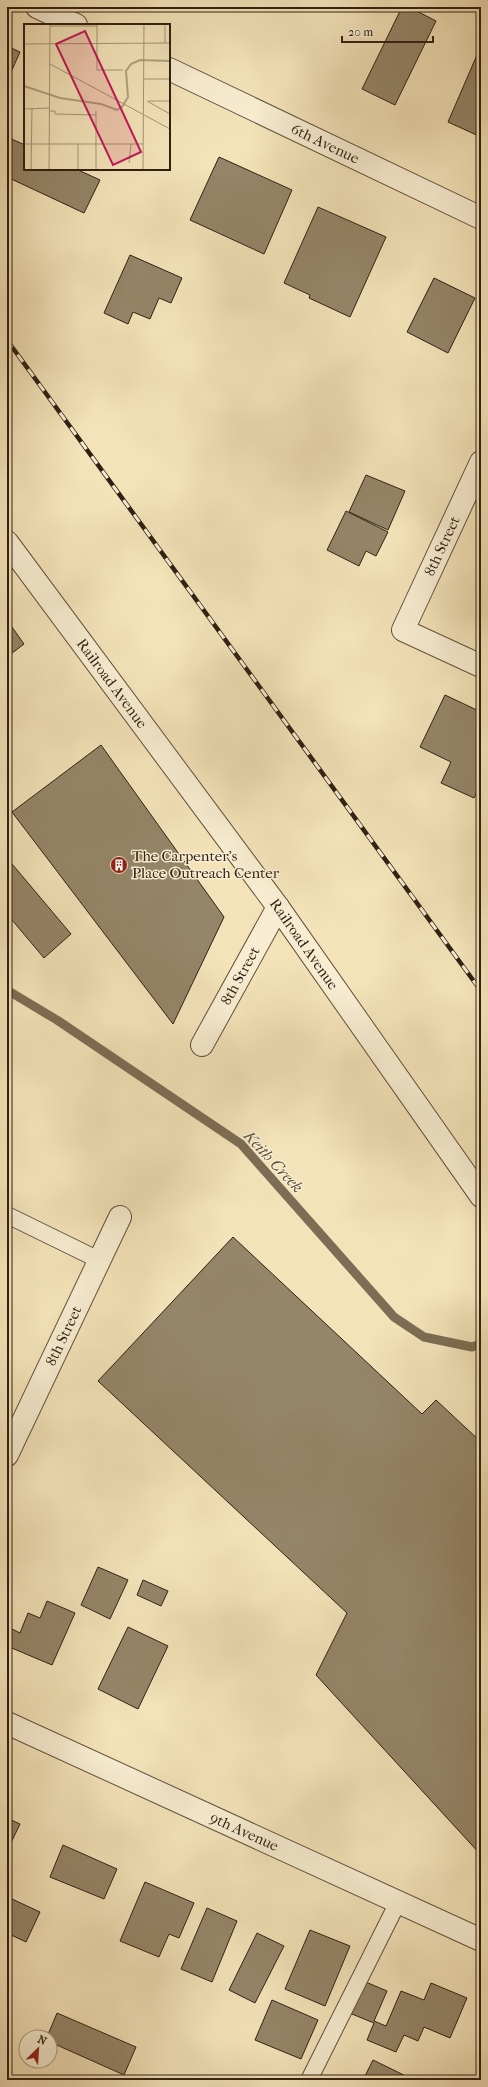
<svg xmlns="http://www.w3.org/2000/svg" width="488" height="2087" font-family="'IM FELL French Canon',serif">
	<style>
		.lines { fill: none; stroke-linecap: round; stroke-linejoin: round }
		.stream { stroke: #7d6d54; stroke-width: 9 }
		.building { fill: #958569; stroke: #2f2012 }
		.service-casing { stroke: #60513c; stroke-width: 18 }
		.minor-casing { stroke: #60513c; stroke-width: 24 }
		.service { stroke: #f8edd2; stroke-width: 16 }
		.minor { stroke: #f8edd2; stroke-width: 22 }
		.rail-casing { stroke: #2f2012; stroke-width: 4.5 }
		.rail { stroke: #f8edd2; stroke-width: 3; stroke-dasharray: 9; stroke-linecap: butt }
		.labels { text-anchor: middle; stroke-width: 3; stroke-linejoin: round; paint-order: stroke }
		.street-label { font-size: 15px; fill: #2f2012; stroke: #f8edd2 }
		.poi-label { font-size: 15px; fill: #2f2012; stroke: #f8edd2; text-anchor: start }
		.water-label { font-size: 16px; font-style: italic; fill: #5c4d38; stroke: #f8edd2 }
		.inset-river { fill: none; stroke: #b1a180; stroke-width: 2 }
		.inset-road { fill: none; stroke: #a59576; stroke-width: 1 }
		.view { fill: #c2185b; fill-opacity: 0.15; stroke: #c2185b; stroke-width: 2 }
		.inset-edge { fill: none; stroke: #2f2012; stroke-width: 2 }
	</style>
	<rect width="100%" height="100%" fill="#f4e3b9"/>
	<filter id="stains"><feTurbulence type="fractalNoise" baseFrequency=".005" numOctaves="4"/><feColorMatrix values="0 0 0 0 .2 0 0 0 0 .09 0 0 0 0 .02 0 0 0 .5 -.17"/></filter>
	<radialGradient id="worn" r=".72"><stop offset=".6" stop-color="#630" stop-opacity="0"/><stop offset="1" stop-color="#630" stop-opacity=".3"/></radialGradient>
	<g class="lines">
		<path class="stream" d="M7 990 57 1020 241 1144 394 1317 424 1337 472 1347 481 1344"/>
	</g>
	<g class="building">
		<path d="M402 7H409L436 21 395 105 362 89Z"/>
		<path d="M7 46 20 52 7 81Z"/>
		<path d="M480 48 481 49V137L448 122Z"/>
		<path d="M7 137 25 145V169H76L100 180 84 213 7 177Z"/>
		<path d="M219 157 292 190 264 254 190 220Z"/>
		<path d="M318 207 386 237 350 317 309 298 310 295 284 283Z"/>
		<path d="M130 255 182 278 171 303 159 298 150 319 133 312 128 324 104 313Z"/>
		<path d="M434 278 475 298 448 353 407 332Z"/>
		<path d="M366 475 405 491 388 530 349 512Z"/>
		<path d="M346 511 388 532 376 556 366 551 359 566 327 550Z"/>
		<path d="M7 620 24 644 7 657Z"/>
		<path d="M445 695 481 712V785L474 798 441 783 451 762 420 747Z"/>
		<path d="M101 745 224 917 173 1024 12 812Z"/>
		<path d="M7 858 71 934 44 958 7 914Z"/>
		<path d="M233 1237 422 1414 436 1400 481 1442V1855L316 1675 347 1613 98 1381Z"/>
		<path d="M98 1567 128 1580 110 1619 81 1605Z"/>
		<path d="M143 1580 168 1591 161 1606 137 1595Z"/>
		<path d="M47 1601 75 1613 52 1665 7 1646V1639L12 1629 20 1633 28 1613 40 1618Z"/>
		<path d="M128 1627 168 1646 138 1709 98 1689Z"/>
		<path d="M7 1818 20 1824 7 1851Z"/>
		<path d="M63 1845 117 1869 104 1899 50 1877Z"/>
		<path d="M145 1882 194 1903 179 1938 169 1934 159 1957 120 1941Z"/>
		<path d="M12 1899 40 1912 26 1942 7 1933V1911Z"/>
		<path d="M207 1908 237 1921 212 1982 181 1969Z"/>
		<path d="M310 1930 350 1946 325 2006 285 1989Z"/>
		<path d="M257 1933 284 1946 255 2003 229 1990Z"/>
		<path d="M361 1980 387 1991 374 2021 386 2026 401 1991 424 2000 431 1983 467 1998 450 2038 424 2027 418 2041 404 2035 396 2052 367 2040 374 2023 347 2012Z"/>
		<path d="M272 2000 318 2020 301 2059 255 2040Z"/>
		<path d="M57 2013 136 2047 124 2075 50 2042V2037H47Z"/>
		<path d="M373 2060 414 2080H363Z"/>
	</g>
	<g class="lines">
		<g class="service-casing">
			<g id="service">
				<path d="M7 1215 99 1260"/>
				<path d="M309 2080 398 1902"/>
			</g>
		</g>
		<g class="minor-casing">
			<g id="minor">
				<path d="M37 7 76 25"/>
				<path id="s1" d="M169 69 481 218"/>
				<path d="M481 462 403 630 481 666"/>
				<path id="s2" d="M7 542 278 907 481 1196"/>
				<path id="s3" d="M202 1045 278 907"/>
				<path id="s4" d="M7 1455 120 1217"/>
				<path id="s5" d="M7 1723 481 1940"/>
			</g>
		</g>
		<use href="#service" class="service"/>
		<use href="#minor" class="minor"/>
		<g class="rail-casing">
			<path id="rail" d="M7 340 481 991"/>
		</g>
		<use href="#rail" class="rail"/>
	</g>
	<defs>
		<g id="building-disc" transform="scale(0.9)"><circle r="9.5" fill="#8f2418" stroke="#f8edd2"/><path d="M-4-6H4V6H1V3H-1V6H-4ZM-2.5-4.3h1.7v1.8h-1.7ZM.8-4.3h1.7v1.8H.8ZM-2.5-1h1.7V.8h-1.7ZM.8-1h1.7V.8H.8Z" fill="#fff"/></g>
	</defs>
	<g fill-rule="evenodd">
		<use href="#building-disc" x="119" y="865"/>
	</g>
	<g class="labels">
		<g class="street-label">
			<text dy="5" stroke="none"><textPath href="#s1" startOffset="173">6th Avenue</textPath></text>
			<text transform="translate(442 546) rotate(-65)" y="5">8th Street</text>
			<text dy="5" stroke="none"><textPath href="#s2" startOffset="176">Railroad Avenue</textPath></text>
			<text dy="5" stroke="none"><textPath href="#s2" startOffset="500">Railroad Avenue</textPath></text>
			<text dy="5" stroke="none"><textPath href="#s3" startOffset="79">8th Street</textPath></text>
			<text dy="5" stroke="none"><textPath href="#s4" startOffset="132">8th Street</textPath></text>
			<text dy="5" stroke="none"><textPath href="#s5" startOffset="261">9th Avenue</textPath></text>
		</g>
		<g class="poi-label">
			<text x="132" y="861">The Carpenter's<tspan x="132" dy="17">Place Outreach Center</tspan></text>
		</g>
		<g class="water-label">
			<text transform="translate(274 1161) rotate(47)" y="6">Keith Creek</text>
		</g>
	</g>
	<g transform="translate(24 24)">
		<rect width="146" height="146" fill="#f4e3b9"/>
		<path class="inset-river" d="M0 62 36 74 77 80 93 86 98 83 104 73 102 47 107 40 116 36 146 37"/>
		<path class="inset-road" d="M73 0V46H99M26 2H73M141 19V0M0 20 146 19M26 40 146 105M120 55H146M0 68V85M123 77 146 90M125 77H146M0 85 25 84M26 87H31V90L72 91M0 120H119M54 120V146M105 139 107 120M7 146 8 84M25 146 26 0M72 146V87M119 146 120 0"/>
		<path class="view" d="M61 7 117 128 89 141 32 20Z"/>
		<rect width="146" height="146" class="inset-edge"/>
	</g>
	<rect width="488" height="2087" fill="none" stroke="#f4e3b9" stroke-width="24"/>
	<rect x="8" y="8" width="472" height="2071" fill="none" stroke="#2f2012" stroke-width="2"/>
	<rect x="12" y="12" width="464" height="2063" fill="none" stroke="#2f2012"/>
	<g transform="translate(38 2049) rotate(25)"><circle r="19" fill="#f8edd2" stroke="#a89b85"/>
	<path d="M0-3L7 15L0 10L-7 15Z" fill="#8f2418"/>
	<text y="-6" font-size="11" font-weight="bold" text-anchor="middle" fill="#2f2012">N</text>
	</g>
	<path d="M342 36v6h91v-6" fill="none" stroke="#2f2012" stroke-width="2"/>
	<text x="348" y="36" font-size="12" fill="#2f2012" stroke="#f8edd2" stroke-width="3" paint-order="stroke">20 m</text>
	<rect width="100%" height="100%" filter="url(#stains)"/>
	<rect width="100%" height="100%" fill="url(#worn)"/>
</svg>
